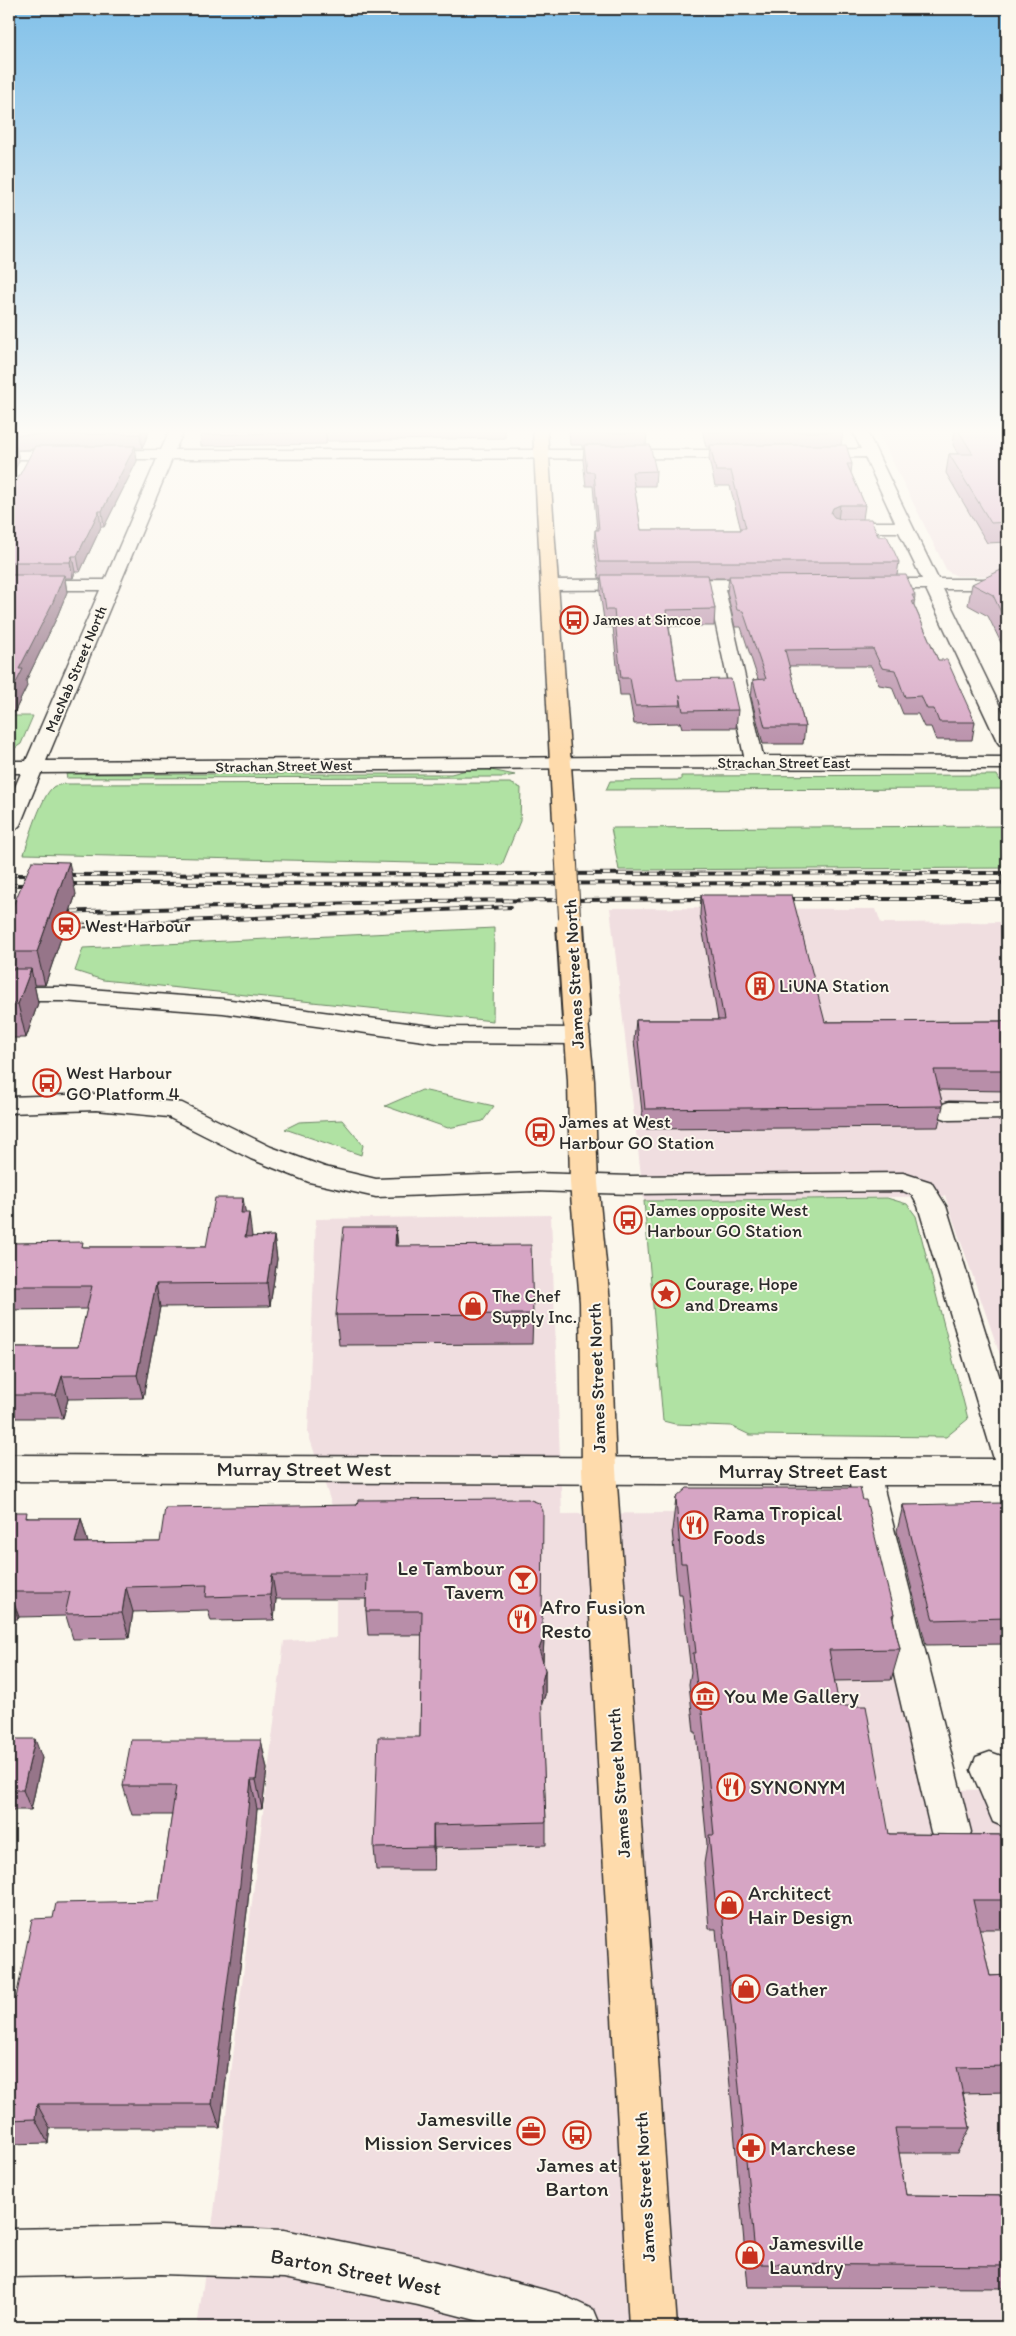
<svg xmlns="http://www.w3.org/2000/svg" width="1016" height="2336" font-family="Itim,sans-serif">
	<style>
		.built { fill: #f0dee0 }
		.green { fill: #b0e2a3; stroke: #6e8667 }
		.lines { fill: none; stroke-linecap: round; stroke-linejoin: round }
		.minor-casing { stroke: #2b2b2b; stroke-width: 3 }
		.major-casing { stroke: #2b2b2b; stroke-width: 3 }
		.minor { fill: #fbf7ec; fill-rule: evenodd }
		.major { fill: #fedbac; fill-rule: evenodd }
		.rail-far1-casing { stroke: #2b2b2b; stroke-width: 4 }
		.rail-casing { stroke: #2b2b2b; stroke-width: 5.5 }
		.rail-far1 { stroke: #fbf7ec; stroke-width: 2.5; stroke-dasharray: 8; stroke-linecap: butt }
		.rail { stroke: #fbf7ec; stroke-width: 4; stroke-dasharray: 11; stroke-linecap: butt }
		.major-bridge-far1-casing { stroke: #2b2b2b; stroke-width: 23; stroke-linecap: butt }
		.major-bridge-casing { stroke: #2b2b2b; stroke-width: 30; stroke-linecap: butt }
		.major-bridge-far1 { stroke: #fedbac; stroke-width: 21 }
		.major-bridge { stroke: #fedbac; stroke-width: 26 }
		.wall { fill: #b88ea9; stroke: #2b2b2b }
		.shaded-wall { fill: #967489; stroke: #2b2b2b }
		.building { fill: #d6a5c4; stroke: #2b2b2b }
		.labels { text-anchor: middle; stroke-width: 4; stroke-linejoin: round; paint-order: stroke }
		.far-poi-label { font-size: 15px; fill: #2b2b2b; stroke: #fbf7ec; text-anchor: start }
		.far-street-label { font-size: 15px; fill: #2b2b2b; stroke: #fbf7ec }
		.poi-label { font-size: 18px; fill: #2b2b2b; stroke: #fbf7ec; text-anchor: start }
		.street-label { font-size: 18px; fill: #2b2b2b; stroke: #fbf7ec }
		.near-street-label { font-size: 21px; fill: #2b2b2b; stroke: #fbf7ec }
		.near-poi-label { font-size: 21px; fill: #2b2b2b; stroke: #fbf7ec; text-anchor: start }
	</style>
	<rect width="100%" height="100%" fill="#fbf7ec"/>
	<filter id="ink" filterUnits="userSpaceOnUse"><feTurbulence type="fractalNoise" baseFrequency=".02" numOctaves="2"/><feDisplacementMap in="SourceGraphic" scale="10" xChannelSelector="R" yChannelSelector="G"/><feConvolveMatrix kernelMatrix="1 2 1 2 8 2 1 2 1" color-interpolation-filters="sRGB"/></filter>
	<g filter="url(#ink)">
		<g class="built">
			<path d="M877 430H1007V576H957L947 571Z"/>
			<path d="M610 908 876 909 881 923 1007 922V1375L945 1196 644 1201Z"/>
			<path d="M551 1215 562 1514 881 1511 955 1790 1007 1789V2327H197L214 2212 284 1641 336 1638V1518L308 1433 316 1219Z"/>
		</g>
		<g class="green">
			<path d="M9 716H33L21 744 9 752Z"/>
			<path d="M486 769 515 775 504 777 67 778 66 774H451L467 770Z"/>
			<path d="M997 775 1005 789 606 790 610 781 681 780V776Z"/>
			<path d="M510 783 521 788 520 821 502 865 24 854C29 839 41 797 53 787 55 785 61 785 64 784Z"/>
			<path d="M1007 826V868L619 870 611 828Z"/>
			<path d="M494 928 493 1021 103 980 75 971 83 948Z"/>
			<path d="M422 1090 494 1106 483 1121 448 1128 385 1106Z"/>
			<path d="M342 1120 363 1145 361 1155 285 1129 299 1122Z"/>
			<path d="M887 1198 907 1204 916 1216 968 1419 946 1437 750 1435 731 1426 675 1424 663 1421 644 1201Z"/>
		</g>
		<g class="lines">
			<g class="minor-casing">
				<g id="minor">
					<path d="M170 430H184L175 450H747L754 454 747 458 172 459 46 761 744 756 708 589 548 590 542 589 540 585 542 581 548 580 766 579 772 580 774 584 772 588 725 589 763 756 1007 757V769L593 768 41 773 20 825 16 829 9 831V801L21 773H9V761H26L100 590H9V580H105L157 459H9V451L161 450Z"/>
					<path d="M852 430H866L938 579H1007V589H943L1007 721V747L1000 745 997 741 926 589H871L865 588 863 584 865 580 871 579H922L899 532H839L833 530 831 527 833 524 839 522H895L865 457 813 458 806 454 813 450 861 449Z"/>
					<path d="M9 987H62L223 999 438 1027 577 1028 586 1031 590 1036 586 1041 577 1044 438 1043 223 1013 62 1001H9Z"/>
					<path d="M96 1094 182 1103 271 1147 325 1167 376 1179 534 1173 631 1176 903 1173 931 1182 946 1206 1007 1401V1485H883L971 1832 965 1846 951 1851 937 1846 931 1832 850 1485 9 1481V1455L994 1459 918 1206 912 1195 903 1191 631 1194 534 1191 376 1197 309 1182 251 1159 168 1117 96 1110 9 1113V1097Z"/>
					<path d="M949 1102 1007 1103V1119L949 1120 940 1117 936 1111 940 1105Z"/>
					<path d="M990 1752 1004 1757 1007 1765V1828L993 1822 971 1770 976 1757Z"/>
					<path d="M161 2226 284 2230 418 2257 560 2294 594 2310 601 2327H503L418 2305 284 2278 161 2274 9 2277V2229Z"/>
				</g>
			</g>
			<g class="major-casing">
				<g id="major">
					<path d="M533 430H547L575 821 571 825 564 827 557 825 553 821Z"/>
					<path d="M576 1013 585 1015 588 1020 594 1081 598 1183 610 1302 616 1470 677 2327H629L582 1470 580 1302 570 1183 568 1081 564 1020 567 1015Z"/>
				</g>
			</g>
			<use href="#minor" class="minor"/>
			<use href="#major" class="major"/>
			<g class="rail-far1-casing">
				<g id="rail-far1">
					<path d="M9 875H39"/>
					<path d="M59 875 1007 873"/>
					<path d="M61 884 1007 883"/>
					<path d="M9 885H36"/>
					<path d="M779 899H1007"/>
					<path d="M56 912 423 901 714 899"/>
					<path d="M67 926 511 907"/>
				</g>
			</g>
			<g class="rail-casing">
				<path id="rail" d="M51 927 96 925"/>
			</g>
			<use href="#rail-far1" class="rail-far1"/>
			<use href="#rail" class="rail"/>
			<g class="major-bridge-far1-casing">
				<path id="major-bridge-far1" d="M564 821 570 926"/>
			</g>
			<g class="major-bridge-casing">
				<path id="major-bridge" d="M570 925 576 1020"/>
			</g>
			<use href="#major-bridge-far1" class="major-bridge-far1"/>
			<use href="#major-bridge" class="major-bridge"/>
		</g>
		<g class="wall">
			<path d="M9 430H150L142 448H135L137 461 104 527H101L80 572H75L73 578H65L67 592 56 619 26 681 27 686 13 715H9V487L16 482 34 449 17 450 19 461 9 481Z"/>
			<path d="M202 430H505V438L327 441 326 444 201 446 200 435Z"/>
			<path d="M569 430H646L647 433 646 445 656 471 655 486H634L641 530H741L730 486H715L709 459 710 447H706L702 430H842L843 432 841 445 852 464 851 473 865 505 863 519 899 562 897 575 915 595 914 605 938 660 975 722 972 740H936L931 727H924L918 714H903L892 687 879 685 871 666H789L805 727 803 744H763L751 697 753 680 758 679 741 627H735L727 592 729 578H708L715 609 714 626H669L677 680 738 710 736 728H682L680 721V723L634 724 629 695H620L613 627H605L600 592 601 578H599L594 546 595 530H597L593 486H586L583 460 584 448H582V445H570Z"/>
			<path d="M955 430H1007V542L987 543 946 473 949 454H958L953 445Z"/>
			<path d="M1007 570V651H1005L988 616 968 605 972 584Z"/>
			<path d="M76 894 45 985H34L38 1003 26 1038H9V908H12Z"/>
			<path d="M701 895 825 1022 1007 1021V1091L939 1090 943 1106 938 1127 644 1129 634 1040 636 1020H718L700 915Z"/>
			<path d="M245 1213 252 1237 274 1236 277 1259 270 1306 160 1307 143 1398 68 1399 63 1418H9V1347H78L87 1309 9 1310V1243L84 1247H206Z"/>
			<path d="M396 1227 398 1246 533 1314 532 1344 339 1345 336 1315Z"/>
			<path d="M676 1498 863 1500 894 1614 893 1618 900 1649 891 1680 834 1681 839 1706 889 1834 1007 1835V1929H979L990 1976 1007 1975V2092L963 2093 970 2128 957 2153H899L906 2195 1007 2196V2288L748 2287 716 1929H709L704 1864 707 1844 696 1732H694L689 1684 691 1672 682 1594H678L672 1530Z"/>
			<path d="M357 1505 544 1636 543 1662 545 1670V1695L541 1705 546 1822V1845L434 1848V1870H376L374 1848 420 1737 422 1635H368L366 1611V1599H276L274 1620 211 1621 208 1610 133 1612 129 1638 73 1639 66 1616 19 1617 18 1619H9V1512L29 1518H81L88 1543 160 1542Z"/>
			<path d="M903 1505 1007 1509V1644L926 1645 897 1531Z"/>
			<path d="M9 1739 42 1758 31 1810H9Z"/>
			<path d="M261 1740 267 1769 262 1809H257L247 1911 220 2128H50L48 2143 9 2144V1998H16L53 1918 159 1901 172 1815H132L123 1786Z"/>
		</g>
		<g class="shaded-wall">
			<path d="M142 430H150L142 448 140 434Z"/>
			<path d="M326 430 327 441 326 444Z"/>
			<path d="M16 446 19 461 9 481V460Z"/>
			<path d="M135 446 137 461 104 527 102 511Z"/>
			<path d="M840 505 838 520 831 523V513L833 508Z"/>
			<path d="M99 511 101 527 80 572 77 556Z"/>
			<path d="M72 556 75 572 73 578 70 562Z"/>
			<path d="M64 575 67 592 56 619 26 681 27 686 13 715 9 697 19 669Z"/>
			<path d="M69 862 76 894 45 985 37 952Z"/>
			<path d="M31 969 38 1003 26 1038 18 1004Z"/>
			<path d="M243 1198 247 1221 241 1213Z"/>
			<path d="M249 1213 252 1236 249 1260 245 1237Z"/>
			<path d="M396 1227 398 1257 395 1246Z"/>
			<path d="M274 1236 277 1259 270 1306 267 1283Z"/>
			<path d="M156 1284 160 1307 143 1398 137 1375Z"/>
			<path d="M62 1376 68 1399 63 1418 56 1395Z"/>
			<path d="M81 1518 88 1543H75Z"/>
			<path d="M272 1575 276 1599 274 1620 270 1595Z"/>
			<path d="M126 1587 133 1612 129 1638 122 1613Z"/>
			<path d="M10 1592 19 1617 18 1619 10 1594Z"/>
			<path d="M544 1636 543 1660 539 1674V1649Z"/>
			<path d="M545 1670V1695L540 1709 541 1685Z"/>
			<path d="M35 1739 42 1758 31 1810 23 1790Z"/>
			<path d="M261 1740 267 1769 262 1809 256 1780Z"/>
			<path d="M251 1780 257 1809 247 1911 220 2128 212 2104Z"/>
			<path d="M433 1825 434 1848V1870L433 1847Z"/>
			<path d="M37 2104 50 2128 48 2143 35 2119Z"/>
		</g>
		<g class="building">
			<path d="M9 430H142L140 434 9 435Z"/>
			<path d="M202 430H326V432L200 435Z"/>
			<path d="M571 430H646L647 433H582V431H571Z"/>
			<path d="M706 430H842L843 432H707Z"/>
			<path d="M958 430H1007V522L991 523 949 454H973Z"/>
			<path d="M584 445H650L656 471 632 472 641 530H741V528H746L731 471H716L710 445H846L852 464H847L865 505H840L833 508 831 513 834 517 841 519H871L878 536H887L899 562H599L595 530H599L594 472H587Z"/>
			<path d="M9 446H16L9 460Z"/>
			<path d="M35 446H135L102 511H99L77 556H72L70 562H9V487L16 482Z"/>
			<path d="M1001 570H1007V625L993 595 972 584Z"/>
			<path d="M9 575H64L53 602 19 669H23L9 697Z"/>
			<path d="M601 575H708L715 609 666 610 677 680 731 679 738 710 683 711 680 695 681 705 635 706 630 678H621L614 610H606Z"/>
			<path d="M906 575 915 595H912L915 601H912L938 660H947L975 722H939L934 709H927L921 696 905 697 895 670 882 668 873 649 785 650 805 727H765L753 680 766 679 743 611 737 610 729 576Z"/>
			<path d="M32 861 69 862 37 952H9V908H12Z"/>
			<path d="M701 895H792L825 1022 1007 1021V1070H934L943 1106 645 1109 636 1020H724Z"/>
			<path d="M9 969H31L18 1004H9Z"/>
			<path d="M215 1198H243L241 1213H249L245 1237 274 1236 267 1283 156 1284 137 1375 62 1376 56 1395H9V1347H78L92 1286H9V1243L83 1242 82 1247H206Z"/>
			<path d="M344 1227H396L395 1246 531 1245 533 1314 336 1315Z"/>
			<path d="M687 1488H860L863 1500H866L894 1614 892 1615 900 1649 829 1650 839 1706H866L889 1834 1007 1835V1900H973L990 1976 1007 1975V2066L957 2067 970 2128H895L906 2195 1007 2196V2266L756 2264 721 1900H715L709 1835H714L701 1701H699L693 1653H696L686 1563H681L676 1498Z"/>
			<path d="M528 1499 539 1503 543 1511 542 1633 544 1636 539 1649 545 1670 541 1685 546 1822 433 1825V1847L374 1848 378 1737H420L422 1611H366L367 1575H272L270 1595 206 1597 207 1585 126 1587 122 1613 65 1614 70 1592H10V1594H9V1512H27L26 1518H81L75 1543 160 1542 165 1508 357 1505 358 1500Z"/>
			<path d="M1002 1503 1004 1510 1007 1509V1618L933 1620 903 1505Z"/>
			<path d="M9 1739H35L23 1790H9Z"/>
			<path d="M131 1740H261L256 1780H251L240 1884 212 2104H37L35 2119 9 2120V1998H16L32 1919 53 1918 56 1903 159 1901 176 1786H123Z"/>
		</g>
	</g>
	<linearGradient id="sky" x2="0" y2="1"><stop stop-color="#82c1e9"/><stop offset="0.57" stop-color="#fdfbf6"/><stop offset="1" stop-color="#fdfbf6" stop-opacity="0"/></linearGradient>
	<rect width="1016" height="757" fill="url(#sky)"/>
	<defs>
		<g id="bus-ring" transform="scale(1.4375)"><circle r="9.5" fill="#fbf7ec" stroke="#c8321e" stroke-width="1.5"/><path d="M-5-6H5V4H4V6H2V4H-2V6H-4V4H-5ZM-3.5-4V0h7V-4ZM-3.5 1.2v1.5H-2V1.2ZM2 1.2v1.5H3.5V1.2Z" fill="#c8321e"/></g>
		<g id="station-ring" transform="scale(1.4375)"><circle r="9.5" fill="#fbf7ec" stroke="#c8321e" stroke-width="1.5"/><path d="M-3-6H3Q5-6 5-4V2Q5 4 3 4L4.5 6H3L1.5 4h-3L-3 6H-4.5L-3 4Q-5 4-5 2V-4Q-5-6-3-6ZM-3.5-4v3h7v-3ZM-3.5 1v1.5H-2V1ZM2 1v1.5H3.5V1Z" fill="#c8321e"/></g>
		<g id="building-ring" transform="scale(1.4375)"><circle r="9.5" fill="#fbf7ec" stroke="#c8321e" stroke-width="1.5"/><path d="M-4-6H4V6H1V3H-1V6H-4ZM-2.5-4.3h1.7v1.8h-1.7ZM.8-4.3h1.7v1.8H.8ZM-2.5-1h1.7V.8h-1.7ZM.8-1h1.7V.8H.8Z" fill="#c8321e"/></g>
		<g id="sight-ring" transform="scale(1.4375)"><circle r="9.5" fill="#fbf7ec" stroke="#c8321e" stroke-width="1.5"/><path d="M0-6L1.8-2.2L6-1.7L2.9 1.2L3.7 5.4L0 3.3L-3.7 5.4L-2.9 1.2L-6-1.7L-1.8-2.2Z" fill="#c8321e"/></g>
		<g id="shop-ring" transform="scale(1.4375)"><circle r="9.5" fill="#fbf7ec" stroke="#c8321e" stroke-width="1.5"/><path d="M-5-2.5h2.3a2.7 3.5 0 0 1 5.4 0H5L5.5 6h-11ZM-1.5-2.5h3a1.5 2.3 0 0 0-3 0Z" fill="#c8321e"/></g>
		<g id="restaurant-ring" transform="scale(1.4375)"><circle r="9.5" fill="#fbf7ec" stroke="#c8321e" stroke-width="1.5"/><path d="M-5-6h1v4h1v-4h1v4h1v-4h1v5L-1.5 .5V6h-2V.5L-5-1ZM5-6V6H3V1.5H1.5Q1.5-4 5-6Z" fill="#c8321e"/></g>
		<g id="bar-ring" transform="scale(1.4375)"><circle r="9.5" fill="#fbf7ec" stroke="#c8321e" stroke-width="1.5"/><path d="M-6-5H6L.8 .8V4.5H3.5V6h-7V4.5H-.8V.8Z" fill="#c8321e"/></g>
		<g id="museum-ring" transform="scale(1.4375)"><circle r="9.5" fill="#fbf7ec" stroke="#c8321e" stroke-width="1.5"/><path d="M0-6L6-3V-2H-6V-3ZM-5-1h2V3h-2ZM-1-1h2V3h-2ZM3-1h2V3H3ZM-6 4H6V6H-6Z" fill="#c8321e"/></g>
		<g id="office-ring" transform="scale(1.4375)"><circle r="9.5" fill="#fbf7ec" stroke="#c8321e" stroke-width="1.5"/><path d="M-6-3h4V-5.5h4V-3h4V5H-6ZM-1-4.5V-3h2v-1.5ZM-6 0V1H6V0Z" fill="#c8321e"/></g>
		<g id="pharmacy-ring" transform="scale(1.4375)"><circle r="9.5" fill="#fbf7ec" stroke="#c8321e" stroke-width="1.5"/><path d="M-2-6h4v4h4v4h-4v4h-4v-4h-4v-4h4Z" fill="#c8321e"/></g>
	</defs>
	<g fill-rule="evenodd">
		<use href="#bus-ring" x="574" y="620"/>
		<use href="#station-ring" x="66" y="926"/>
		<use href="#building-ring" x="760" y="986"/>
		<use href="#bus-ring" x="47" y="1083"/>
		<use href="#bus-ring" x="540" y="1132"/>
		<use href="#bus-ring" x="628" y="1220"/>
		<use href="#sight-ring" x="666" y="1294"/>
		<use href="#shop-ring" x="473" y="1306"/>
		<use href="#restaurant-ring" x="694" y="1525"/>
		<use href="#bar-ring" x="523" y="1580"/>
		<use href="#restaurant-ring" x="522" y="1619"/>
		<use href="#museum-ring" x="705" y="1696"/>
		<use href="#restaurant-ring" x="731" y="1787"/>
		<use href="#shop-ring" x="729" y="1905"/>
		<use href="#shop-ring" x="746" y="1989"/>
		<use href="#office-ring" x="531" y="2131"/>
		<use href="#bus-ring" x="577" y="2135"/>
		<use href="#pharmacy-ring" x="751" y="2148"/>
		<use href="#shop-ring" x="750" y="2255"/>
	</g>
	<g class="labels">
		<g class="far-poi-label">
			<text x="593" y="625">James at Simcoe</text>
		</g>
		<g class="far-street-label">
			<text transform="translate(76 669) rotate(-67)" y="5">MacNab Street North</text>
			<text x="784" y="768">Strachan Street East</text>
			<text transform="translate(284 766) rotate(-1)" y="5">Strachan Street West</text>
		</g>
		<g class="poi-label">
			<text x="85" y="932">West Harbour</text>
			<text x="779" y="992">LiUNA Station</text>
			<text x="66" y="1079">West Harbour<tspan x="66" dy="21">GO Platform 4</tspan></text>
			<text x="559" y="1128">James at West<tspan x="559" dy="21">Harbour GO Station</tspan></text>
			<text x="647" y="1216">James opposite West<tspan x="647" dy="21">Harbour GO Station</tspan></text>
			<text x="685" y="1290">Courage, Hope<tspan x="685" dy="21">and Dreams</tspan></text>
			<text x="492" y="1302">The Chef<tspan x="492" dy="21">Supply Inc.</tspan></text>
		</g>
		<g class="street-label">
			<text transform="translate(574 974) rotate(-93)" y="6">James Street North</text>
			<text transform="translate(597 1378) rotate(-92)" y="6">James Street North</text>
			<text transform="translate(619 1783) rotate(-94)" y="6">James Street North</text>
			<text transform="translate(645 2187) rotate(-93)" y="6">James Street North</text>
		</g>
		<g class="near-street-label">
			<text x="304" y="1476">Murray Street West</text>
			<text x="803" y="1478">Murray Street East</text>
			<text transform="translate(356 2272) rotate(11)" y="7">Barton Street West</text>
		</g>
		<g class="near-poi-label">
			<text x="713" y="1520">Rama Tropical<tspan x="713" dy="24">Foods</tspan></text>
			<text x="504" y="1575" text-anchor="end">Le Tambour<tspan x="504" dy="24">Tavern</tspan></text>
			<text x="541" y="1614">Afro Fusion<tspan x="541" dy="24">Resto</tspan></text>
			<text x="724" y="1703">You Me Gallery</text>
			<text x="750" y="1794">SYNONYM</text>
			<text x="748" y="1900">Architect<tspan x="748" dy="24">Hair Design</tspan></text>
			<text x="765" y="1996">Gather</text>
			<text x="512" y="2126" text-anchor="end">Jamesville<tspan x="512" dy="24">Mission Services</tspan></text>
			<text x="770" y="2155">Marchese</text>
			<text x="577" y="2172" text-anchor="middle">James at<tspan x="577" dy="24">Barton</tspan></text>
			<text x="769" y="2250">Jamesville<tspan x="769" dy="24">Laundry</tspan></text>
		</g>
	</g>
	<rect width="1016" height="2336" fill="none" stroke="#fbf7ec" stroke-width="30"/>
	<rect x="15" y="15" width="986" height="2306" fill="none" stroke="#2b2b2b" stroke-width="2" filter="url(#ink)"/>
</svg>
